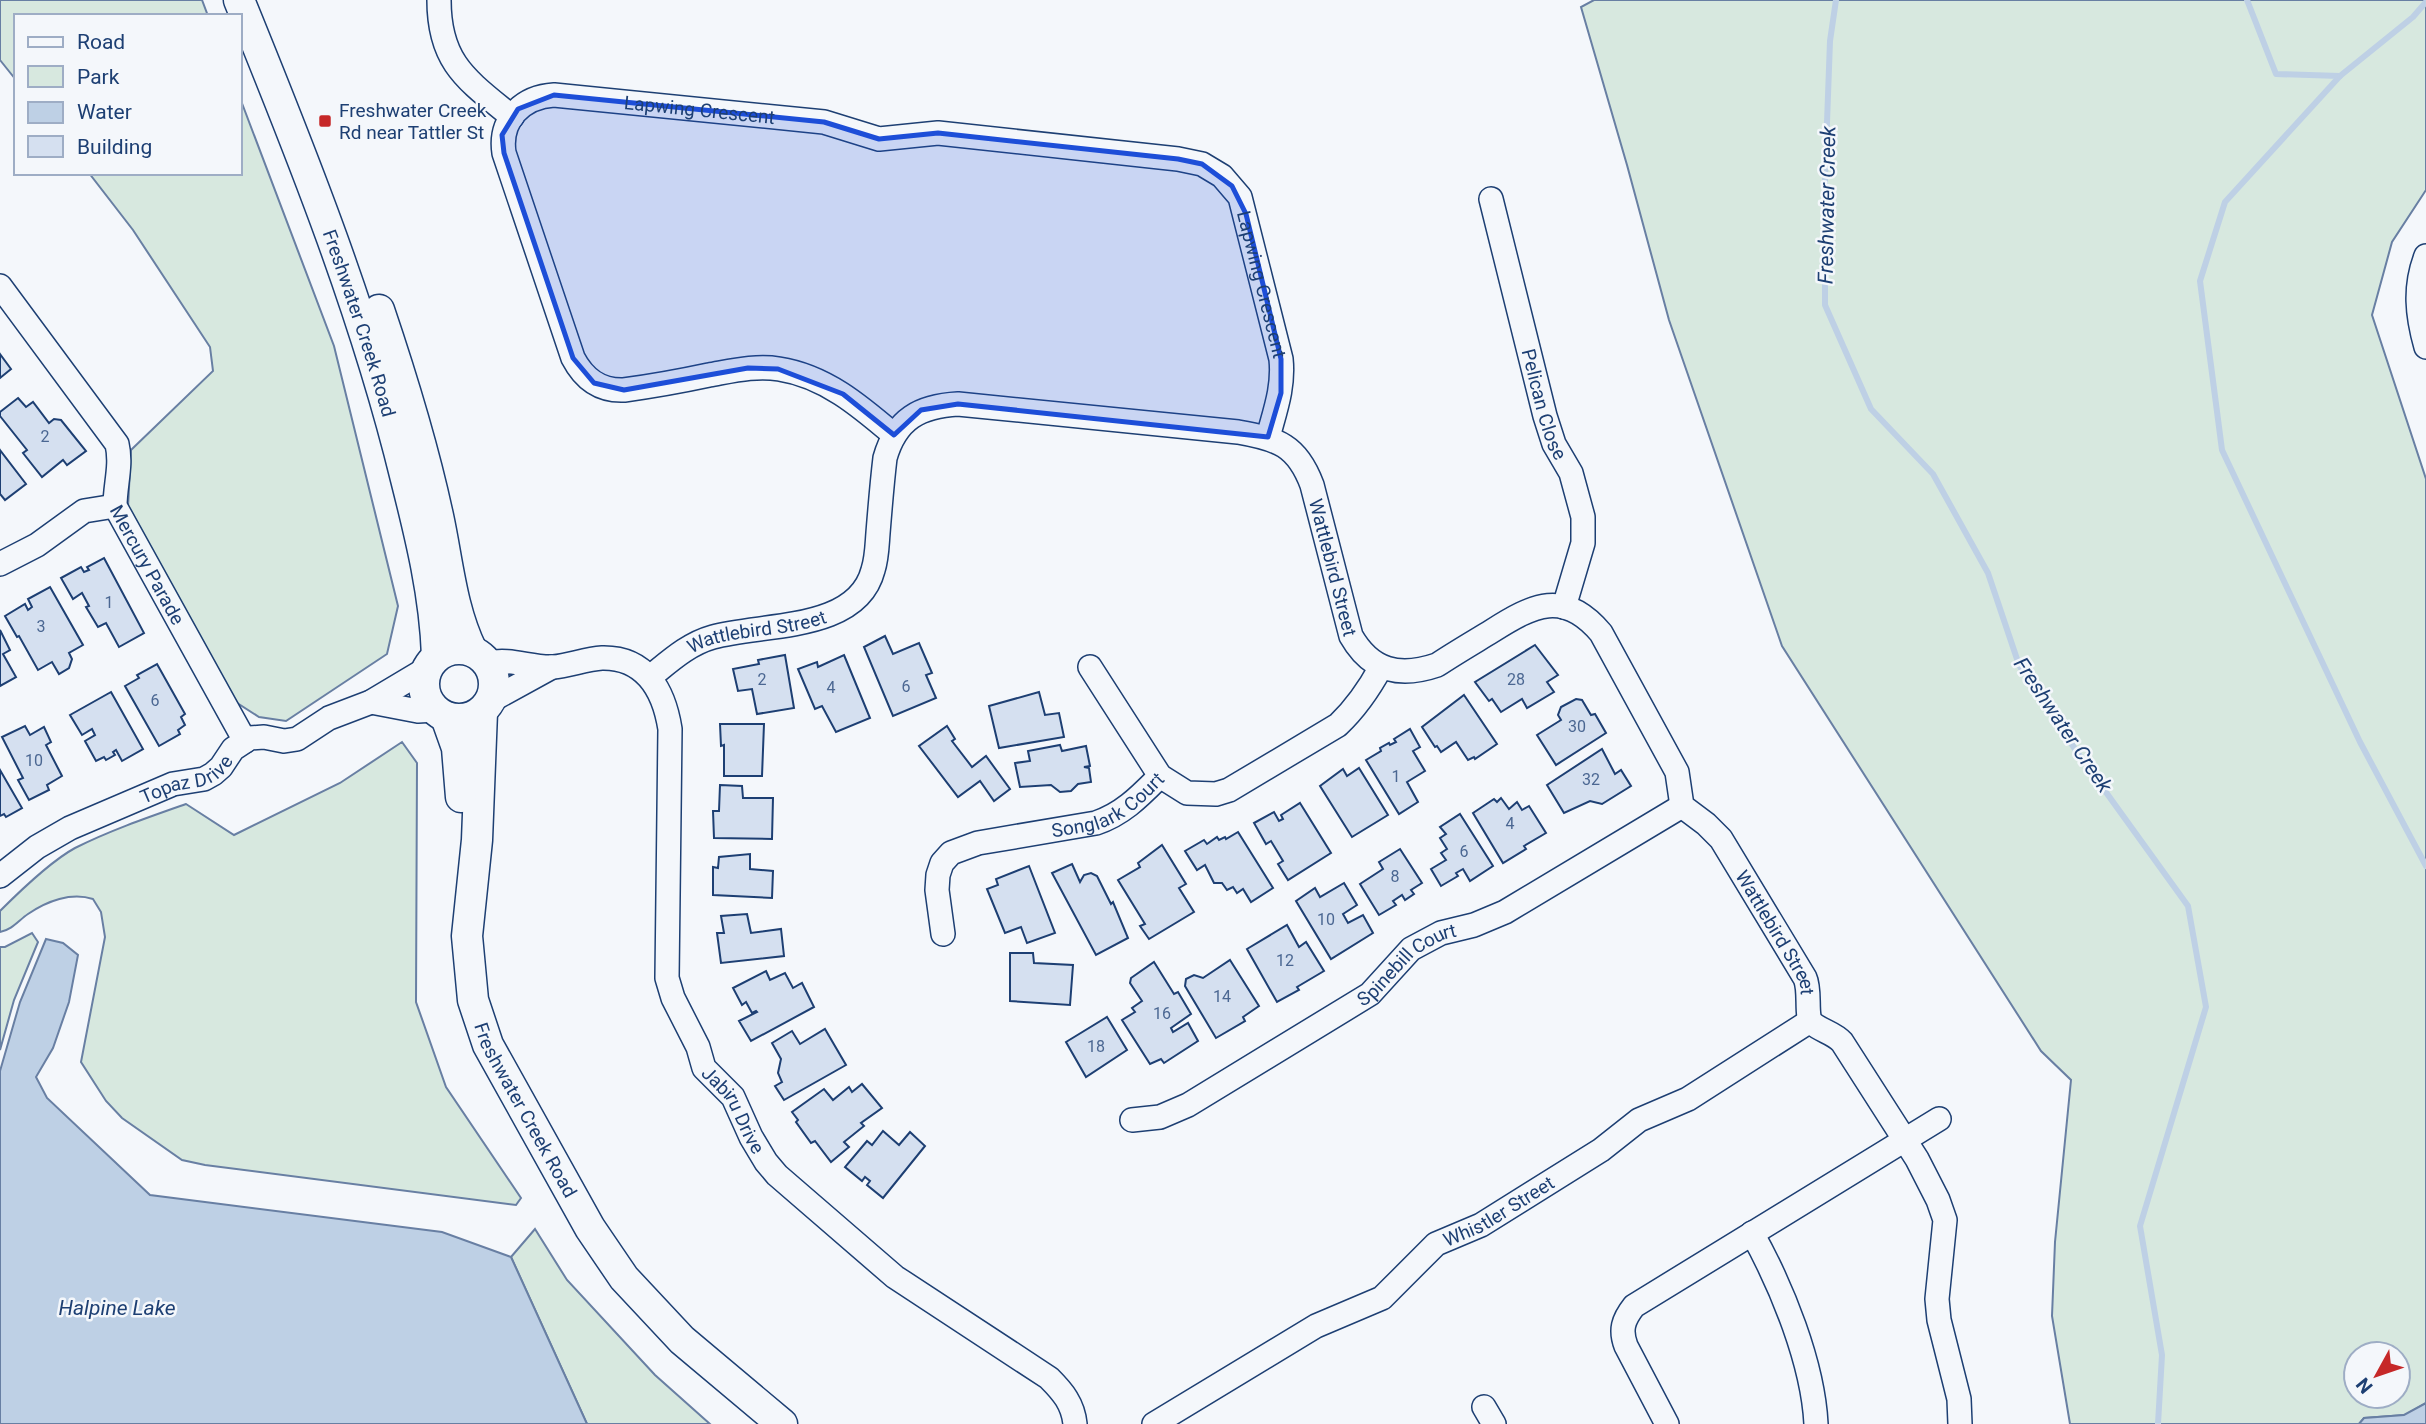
<svg xmlns="http://www.w3.org/2000/svg" width="2426" height="1424" font-family="Roboto,sans-serif">
	<style>
		.green { fill: #d7e8df; stroke: #687fa3; stroke-width: 2; fill-rule: evenodd }
		.water { fill: #bed0e5; stroke: #687fa3; stroke-width: 2 }
		.lines { fill: none; stroke-linecap: round; stroke-linejoin: round }
		.stream { stroke: #bed0e5; stroke-width: 6 }
		.building { fill: #d5e0f0; stroke: #1d3f73; stroke-width: 2 }
		.minor-casing { stroke: #1d3f73; stroke-width: 26 }
		.major-casing { stroke: #1d3f73; stroke-width: 33 }
		.minor { stroke: #f4f7fb; stroke-width: 23 }
		.major { stroke: #f4f7fb; stroke-width: 30 }
		.marked { fill: #1d4ed8; fill-opacity: 0.2; stroke: #1d4ed8; stroke-width: 5; stroke-linejoin: round }
		.poi-dot { fill: #c62828; stroke: #f4f7fb; stroke-width: 2.5 }
		.labels { text-anchor: middle; stroke-width: 5; stroke-linejoin: round; paint-order: stroke }
		.number-label { font-size: 16px; fill: #4b6792 }
		.poi-label { font-size: 19px; fill: #1d3f73; stroke: #f4f7fb; text-anchor: start }
		.street-label { font-size: 19px; fill: #1d3f73; stroke: #f4f7fb }
		.water-label { font-size: 21px; font-style: italic; fill: #1d3f73; stroke: #f4f7fb }
	</style>
	<rect width="100%" height="100%" fill="#f4f7fb"/>
	<g class="green">
		<path d="M0 0H202L208 16H16V80L0 60Z"/>
		<path d="M1594 0H2426V190L2392 242 2372 315 2426 479V1403L2405 1415 2364 1418 2359 1424H2070L2052 1316 2055 1242 2071 1080 2041 1051 1782 646 1669 320 1627 165 1581 7ZM2356 1354H2398V1396H2356Z"/>
		<path d="M240 98 334 346 398 606 387 654 286 721 259 717 231 699 128 507 131 450 213 371 210 347 133 230 89 173H240Z"/>
		<path d="M402 742 417 763 416 1002 446 1087 521 1198 516 1205 205 1165 182 1160 122 1118 106 1101 81 1062 105 937 101 912 93 899C71 892 47 901 28 914 19 920 12 930 0 932V911C18 893 53 860 75 848 111 830 149 817 186 804L234 835 340 783Z"/>
		<path d="M32 933 38 942 14 1000 0 1050V947H5Z"/>
		<path d="M535 1229 567 1280 655 1375 710 1424H587L511 1257Z"/>
	</g>
	<g class="water">
		<path d="M46 939 63 943 78 955 69 1002 53 1048 36 1077 47 1098 150 1195 442 1232 511 1257 587 1424H0V1071L20 1002Z"/>
		<path d="M2426 1403V1424H2359L2364 1418 2404 1415Z"/>
	</g>
	<g class="lines">
		<g class="stream">
			<path d="M1836 0 1830 41 1825 177V305L1871 409 1933 474 1988 573 2019 665 2077 752 2188 906 2206 1007 2140 1226 2162 1355 2158 1424"/>
			<path d="M2247 0 2276 74 2340 76"/>
			<path d="M2426 2 2413 17 2340 76 2225 202 2200 281 2222 450 2360 742 2426 866"/>
		</g>
	</g>
	<g class="building">
		<path d="M0 354 11 369 0 378Z"/>
		<path d="M18 398 26 407 33 402 49 423 54 419 61 420 86 451 67 465 63 460 42 477 23 453 27 450 0 416V412Z"/>
		<path d="M0 450 26 484 5 500 0 494Z"/>
		<path d="M104 558 144 633 119 647 106 623 98 627 86 607 89 606 82 593 73 599 61 578 81 567 84 572 89 570 87 567Z"/>
		<path d="M50 587 83 645 69 653 72 659 69 668 59 674 52 662 38 670 19 636 17 637 5 616 25 604 28 610 32 607 28 599Z"/>
		<path d="M0 630 10 650 3 654 16 677 0 686Z"/>
		<path d="M885 636 893 654 919 643 932 673 926 675 936 698 893 716 864 647Z"/>
		<path d="M1535 645 1558 675 1547 682 1554 692 1527 708 1522 699 1501 712 1492 699 1489 701 1475 682Z"/>
		<path d="M785 655 794 708 757 714 752 689 738 691 733 669 759 664 758 660Z"/>
		<path d="M844 655 870 718 836 732 822 706 815 709 798 669 817 662 818 667Z"/>
		<path d="M157 664 185 714 181 717 185 725 178 730 180 734 159 746 125 686 139 678 137 675Z"/>
		<path d="M111 692 143 749 122 761 116 750 113 752 115 755 106 760 104 757 96 761 85 741 95 735 92 729 82 735 70 715Z"/>
		<path d="M1039 692 1045 715 1059 713 1064 737 999 748 989 706Z"/>
		<path d="M1464 695 1497 744 1475 759 1474 757 1468 760 1456 742 1441 752 1437 746 1435 747 1422 727Z"/>
		<path d="M1576 699 1582 700 1591 715 1595 714 1606 733 1556 765 1537 735 1561 720 1558 715 1561 707Z"/>
		<path d="M720 724H764L762 776H724V745L721 746Z"/>
		<path d="M25 726 30 735 44 727 51 742 46 745 62 776 47 785 49 790 29 800 18 780 23 778 2 737Z"/>
		<path d="M947 726 955 739 952 741 972 767 986 756 1010 789 994 801 980 781 958 797 919 746Z"/>
		<path d="M1410 729 1420 747 1413 751 1425 771 1407 782 1418 802 1399 814 1366 760 1381 751 1380 748 1389 743 1390 745 1396 742 1394 739Z"/>
		<path d="M1060 745 1062 751 1086 746 1090 766 1084 767 1089 768 1091 782 1078 784 1071 791 1060 792 1051 785 1020 787 1015 763 1030 761 1028 751Z"/>
		<path d="M1602 749 1615 774 1621 770 1631 786 1602 804 1590 801 1564 813 1547 785Z"/>
		<path d="M1359 768 1388 815 1352 837 1320 786 1343 769 1347 776Z"/>
		<path d="M0 770 22 808 6 817 4 814 0 816Z"/>
		<path d="M720 785 742 786 743 798H773L772 839 714 838 713 811H719Z"/>
		<path d="M1501 798 1509 809 1517 802 1522 810 1529 806 1546 833 1524 846 1526 849 1503 863 1473 813 1494 799 1497 802Z"/>
		<path d="M1300 803 1331 853 1288 880 1278 864 1283 861 1271 841 1266 844 1254 823 1274 812 1279 821 1283 819 1281 815Z"/>
		<path d="M1460 814 1493 866 1470 881 1463 869 1456 873 1458 876 1441 886 1431 869 1446 860 1441 853 1447 849 1440 838 1446 834 1440 827Z"/>
		<path d="M1238 832 1273 888 1251 902 1243 889 1237 893 1233 887 1227 890 1222 883H1214L1205 865 1197 870 1185 851 1204 840 1207 844 1217 837 1219 840 1225 837 1226 839Z"/>
		<path d="M1162 845 1186 884 1179 888 1194 912 1149 939 1140 926 1145 924 1118 880 1140 867 1138 863Z"/>
		<path d="M1400 849 1422 883 1411 890 1414 894 1405 900 1402 895 1393 901 1396 905 1379 915 1360 884 1383 869 1379 862Z"/>
		<path d="M750 854V869L773 871 772 898 713 895V867L718 868 719 857Z"/>
		<path d="M1072 864 1080 882 1084 875 1091 873 1097 876 1111 904 1113 902 1128 938 1096 955 1052 873Z"/>
		<path d="M1029 866 1055 933 1027 943 1021 927 1005 933 987 889 998 885 996 879Z"/>
		<path d="M1344 883 1357 905 1343 914 1348 923 1363 915 1373 933 1331 959 1296 901 1315 888 1320 897Z"/>
		<path d="M747 914 751 933 781 929 784 956 721 963 717 933H724L721 916Z"/>
		<path d="M1287 925 1299 947 1306 942 1324 971 1297 987 1299 990 1277 1002 1247 949Z"/>
		<path d="M1010 953H1033L1034 963 1073 965 1070 1005 1010 1001Z"/>
		<path d="M1230 960 1259 1006 1243 1017 1245 1021 1216 1038 1185 986 1186 979 1194 975 1203 978Z"/>
		<path d="M1154 962 1174 994 1178 992 1191 1014 1171 1028 1173 1032 1188 1023 1198 1041 1164 1063 1161 1059 1150 1064 1122 1020 1135 1012 1132 1008 1142 1001 1130 983 1131 978Z"/>
		<path d="M766 971 770 980 785 973 793 988 802 983 814 1007 751 1041 739 1021 757 1012 756 1011 752 1013 746 1002 742 1005 733 988Z"/>
		<path d="M1107 1017 1127 1050 1086 1077 1066 1042Z"/>
		<path d="M825 1029 846 1065 784 1100 775 1086 782 1082 778 1073 781 1059 772 1043 792 1031 800 1044Z"/>
		<path d="M862 1084 882 1108 861 1123 864 1126 844 1142 849 1147 831 1162 815 1141 811 1143 796 1122 798 1120 792 1112 824 1089 833 1100 849 1087 852 1092Z"/>
		<path d="M883 1131 899 1145 910 1132 925 1146 883 1198 867 1185 870 1181 865 1177 862 1181 845 1167 867 1141 872 1145Z"/>
	</g>
	<g class="lines">
		<g class="minor-casing">
			<g id="minor">
				<path d="M439 0C439 63 467 80 512 117"/>
				<path id="s1" d="M1491 199 1545 416 1554 444 1571 473 1583 517V543L1564 607"/>
				<path d="M2426 256C2414 287 2417 315 2426 347"/>
				<path id="s2" d="M0 286 117 444C122 465 115 485 115 506L245 741"/>
				<path id="s3" d="M894 435C860 406 825 376 779 369 756 365 732 371 709 375 681 381 653 386 624 390 600 391 584 379 573 358L504 153C499 120 522 97 554 95L824 122 879 139 938 133 1178 159 1202 164 1222 176 1240 197 1281 359C1284 387 1275 411 1268 437"/>
				<path d="M0 564 37 545 84 511 115 506"/>
				<path id="s4" d="M488 663C512 658 530 668 553 667 569 666 585 659 602 658 646 657 664 691 670 729L667 978 673 998 698 1047 704 1068 733 1097 751 1137 766 1162 777 1175 895 1277 1049 1378C1063 1392 1073 1404 1075 1424"/>
				<path d="M1090 667 1160 776 1187 793 1216 794 1229 790 1338 725C1357 707 1369 689 1381 667"/>
				<path id="s5" d="M650 677C670 661 688 644 713 637 763 623 857 632 873 570 877 558 877 545 878 533 880 508 882 483 885 458 896 419 920 406 958 404L1238 432C1278 439 1297 445 1312 485L1351 636C1371 671 1399 678 1437 665 1455 653 1474 642 1492 631 1533 605 1564 589 1601 633L1677 772 1682 806 1706 824 1721 839 1805 978C1811 991 1805 1017 1812 1023 1821 1031 1834 1033 1842 1042L1917 1159 1938 1200 1945 1220 1937 1299 1939 1320 1959 1399 1960 1424"/>
				<path d="M490 701 552 667"/>
				<path d="M371 702 418 711 435 710"/>
				<path id="s6" d="M0 876 37 847 70 828 173 784 204 779 213 774 221 767 233 749 250 738 264 737 284 741 297 739 329 718 371 702 428 668"/>
				<path id="s7" d="M943 934 937 890 938 875 942 863 951 853 978 843 1096 823C1123 814 1140 796 1160 776"/>
				<path id="s8" d="M1132 1120 1160 1117 1188 1105 1370 994 1411 949 1441 933 1474 925 1505 912 1682 806"/>
				<path d="M1752 1233C1782 1287 1813 1363 1816 1424"/>
				<path d="M1484 1407 1494 1424"/>
				<path id="s9" d="M1154 1424 1316 1326 1382 1298 1436 1244 1481 1225 1601 1150 1639 1120 1688 1099 1810 1021"/>
				<path d="M1667 1424 1626 1346C1620 1330 1623 1320 1634 1306L1939 1119"/>
			</g>
		</g>
		<g class="major-casing">
			<g id="major">
				<path id="s10" d="M239 0C303 157 366 315 406 479 421 538 435 596 437 656"/>
				<path d="M379 310C402 378 423 446 438 516 448 562 451 608 472 651"/>
				<circle cx="459" cy="684" r="35"/>
				<path id="s11" d="M482 712 477 840 467 936 473 1000 488 1045 590 1228 624 1278 682 1340 782 1424"/>
				<path d="M446 717 457 748 461 797"/>
			</g>
		</g>
		<use href="#minor" class="minor"/>
		<use href="#major" class="major"/>
	</g>
	<path class="marked" d="M554 95 824 122 879 139 938 133 1178 159 1202 164 1232 186 1246 214 1281 359V393L1268 437 958 404 921 410 894 435 843 394 778 369 748 368 624 390 594 383 573 358 504 153 502 135 518 109Z"/>
	<rect class="poi-dot" x="318" y="114" width="14" height="14" rx="3.5"/>
	<g class="labels">
		<g class="number-label">
			<text x="45" y="442">2</text>
			<text x="109" y="608">1</text>
			<text x="41" y="632">3</text>
			<text x="762" y="685">2</text>
			<text x="1516" y="685">28</text>
			<text x="906" y="692">6</text>
			<text x="831" y="693">4</text>
			<text x="155" y="706">6</text>
			<text x="1577" y="732">30</text>
			<text x="34" y="766">10</text>
			<text x="1396" y="782">1</text>
			<text x="1591" y="785">32</text>
			<text x="1510" y="829">4</text>
			<text x="1464" y="857">6</text>
			<text x="1395" y="882">8</text>
			<text x="1326" y="925">10</text>
			<text x="1285" y="966">12</text>
			<text x="1222" y="1002">14</text>
			<text x="1162" y="1019">16</text>
			<text x="1096" y="1052">18</text>
		</g>
		<g class="poi-label">
			<text x="339" y="117">Freshwater Creek<tspan x="339" dy="22">Rd near Tattler St</tspan></text>
		</g>
		<g class="street-label">
			<text dy="7" stroke="none"><textPath href="#s3" startOffset="805">Lapwing Crescent</textPath></text>
			<text dy="7" stroke="none"><textPath href="#s3" startOffset="1454">Lapwing Crescent</textPath></text>
			<text dy="7" stroke="none"><textPath href="#s10" startOffset="345">Freshwater Creek Road</textPath></text>
			<text dy="7" stroke="none"><textPath href="#s1" startOffset="212">Pelican Close</textPath></text>
			<text dy="7" stroke="none"><textPath href="#s2" startOffset="326">Mercury Parade</textPath></text>
			<text dy="7" stroke="none"><textPath href="#s5" startOffset="934">Wattlebird Street</textPath></text>
			<text dy="7" stroke="none"><textPath href="#s5" startOffset="119">Wattlebird Street</textPath></text>
			<text dy="7" stroke="none"><textPath href="#s6" startOffset="212">Topaz Drive</textPath></text>
			<text dy="7" stroke="none"><textPath href="#s7" startOffset="252">Songlark Court</textPath></text>
			<text dy="7" stroke="none"><textPath href="#s5" startOffset="1647">Wattlebird Street</textPath></text>
			<text dy="7" stroke="none"><textPath href="#s8" startOffset="320">Spinebill Court</textPath></text>
			<text dy="7" stroke="none"><textPath href="#s11" startOffset="411">Freshwater Creek Road</textPath></text>
			<text dy="7" stroke="none"><textPath href="#s4" startOffset="623">Jabiru Drive</textPath></text>
			<text dy="7" stroke="none"><textPath href="#s9" startOffset="408">Whistler Street</textPath></text>
		</g>
		<g class="water-label">
			<text transform="translate(1827 205) rotate(-89)" y="7">Freshwater Creek</text>
			<text transform="translate(2063 725) rotate(56)" y="7">Freshwater Creek</text>
			<text x="117" y="1315">Halpine Lake</text>
		</g>
	</g>
	<rect x="14" y="14" width="228" height="161" fill="#f4f7fb" stroke="#9eadc5" stroke-width="2"/>
	<rect x="28" y="37" width="35" height="10" fill="#f4f7fb" stroke="#9eadc5" stroke-width="2"/>
	<text x="77" y="49" font-size="21" fill="#1d3f73">Road</text>
	<rect x="28" y="66" width="35" height="21" fill="#d7e8df" stroke="#9eadc5" stroke-width="2"/>
	<text x="77" y="84" font-size="21" fill="#1d3f73">Park</text>
	<rect x="28" y="102" width="35" height="21" fill="#bed0e5" stroke="#9eadc5" stroke-width="2"/>
	<text x="77" y="119" font-size="21" fill="#1d3f73">Water</text>
	<rect x="28" y="136" width="35" height="21" fill="#d5e0f0" stroke="#9eadc5" stroke-width="2"/>
	<text x="77" y="154" font-size="21" fill="#1d3f73">Building</text>
	<g transform="translate(2377 1375) rotate(230)"><circle r="33" fill="#f4f7fb" stroke="#9eadc5" stroke-width="2"/>
	<path d="M0-5L12 26L0 18L-12 26Z" fill="#c62828"/>
	<text y="-10" font-size="19" font-weight="bold" text-anchor="middle" fill="#1d3f73">N</text>
	</g>
</svg>
